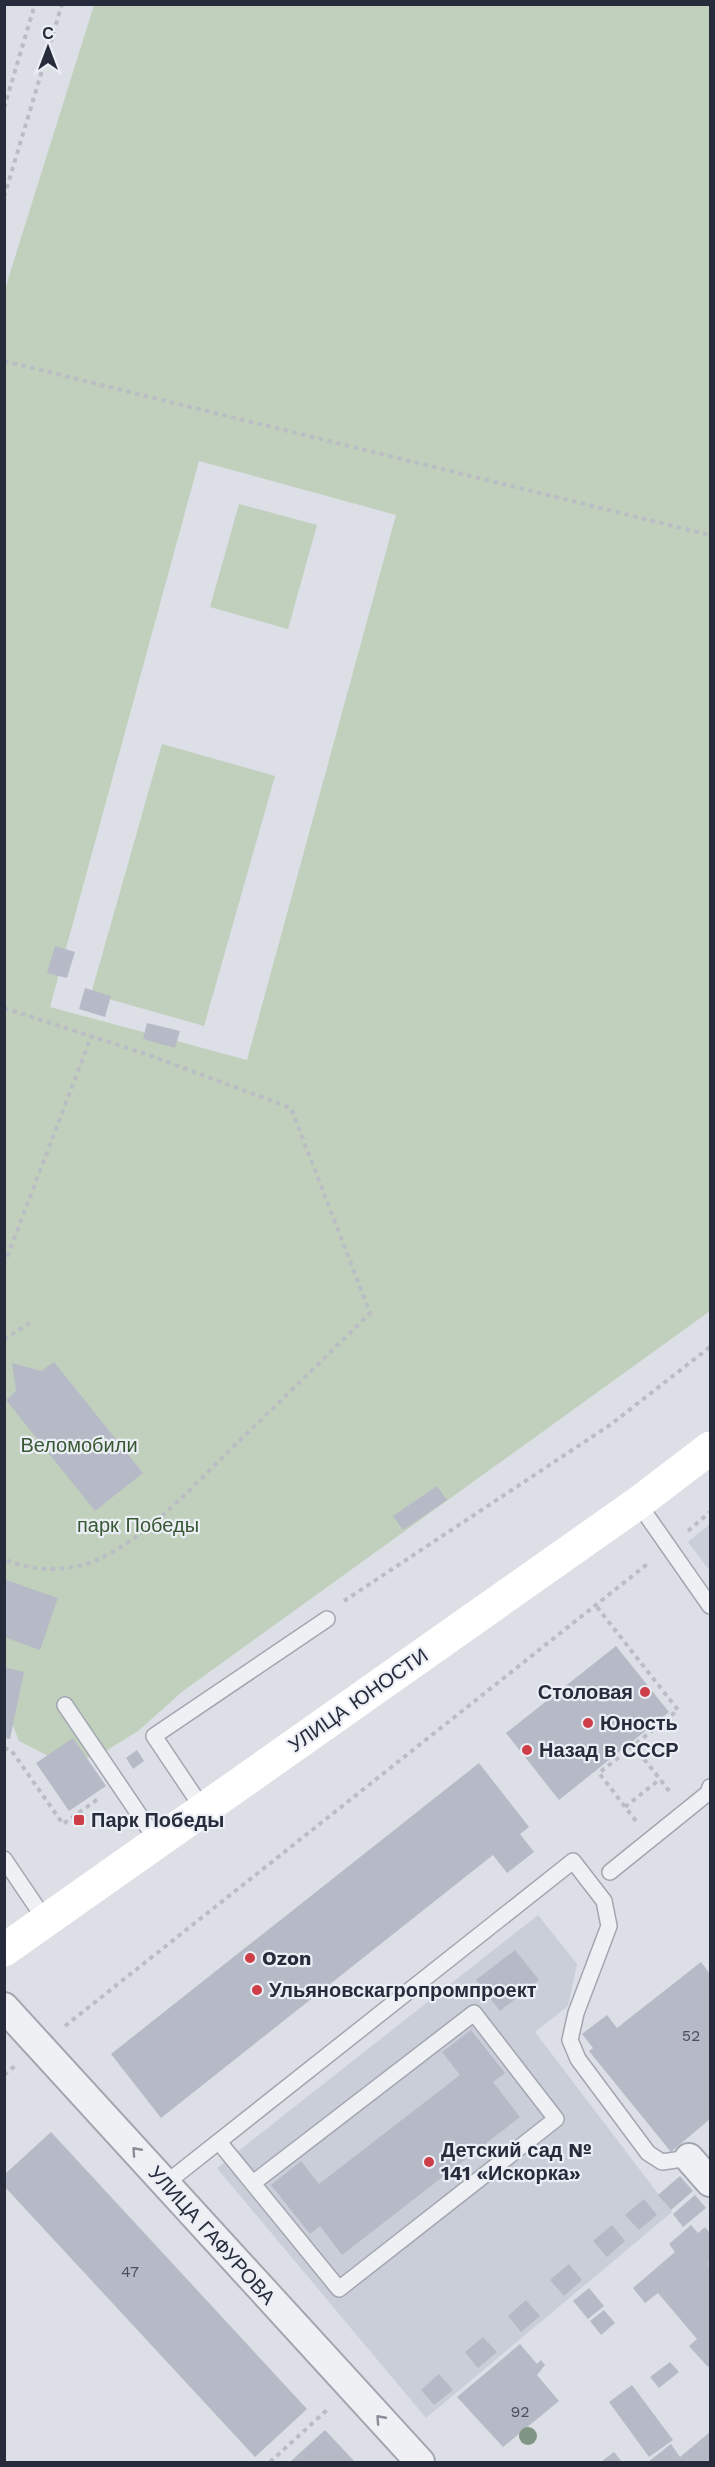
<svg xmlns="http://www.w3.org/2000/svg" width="715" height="2467" font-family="'Work Sans',sans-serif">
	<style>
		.built { fill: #caced8 }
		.green { fill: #c0d0bd; fill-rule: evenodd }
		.building { fill: #b6bac6 }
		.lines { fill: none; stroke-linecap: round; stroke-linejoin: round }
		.lane-casing { stroke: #a2a6b0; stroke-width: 18 }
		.street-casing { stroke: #a2a6b0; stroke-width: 32 }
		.path { stroke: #babdc4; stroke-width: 4; stroke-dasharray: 4.5 4.5; stroke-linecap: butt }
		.lane { stroke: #eef0f4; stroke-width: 15 }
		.street { stroke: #eef0f4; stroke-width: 28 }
		.secondary { stroke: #fff; stroke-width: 33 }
		.tree { fill: #819584 }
		.oneway { stroke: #8a8e98 }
		.poi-dot { fill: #cd3e48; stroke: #ebeef4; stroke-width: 2 }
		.labels { text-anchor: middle; stroke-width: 4.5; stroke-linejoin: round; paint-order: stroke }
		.number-label { font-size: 16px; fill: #4a505e }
		.park-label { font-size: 20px; fill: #375833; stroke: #ebeef4 }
		.poi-label { font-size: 20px; font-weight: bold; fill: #262c3c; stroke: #ebeef4; text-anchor: start }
		.street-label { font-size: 20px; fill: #262c3c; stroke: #ebeef4 }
	</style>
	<rect width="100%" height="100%" fill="#dcdfe6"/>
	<g class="built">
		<path d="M710 1524V1571L688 1542Z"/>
		<path d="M538 1915 577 1964 568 2006 535 2032 672 2212 426 2418 217 2168Z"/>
	</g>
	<g class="green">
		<path d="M94 5H710V1311L183 1691 138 1731 96 1757 56 1760 19 1741 10 1718 5 1713V289ZM199 461 396 515 247 1060 50 1007Z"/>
		<path d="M239 504 317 525 288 629 210 607Z"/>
		<path d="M162 744 275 776 204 1026 91 994Z"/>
	</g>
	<g class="building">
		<path d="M55 946 75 952 67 978 47 973Z"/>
		<path d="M85 988 111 996 105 1017 79 1009Z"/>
		<path d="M147 1023 180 1031 175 1048 143 1039Z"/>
		<path d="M54 1362 143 1473 95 1511 6 1400 16 1391 12 1363 41 1371Z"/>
		<path d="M437 1486 447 1500 403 1530 393 1516Z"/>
		<path d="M6 1580 58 1598 40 1650 4 1637Z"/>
		<path d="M616 1646 669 1712 559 1800 506 1733Z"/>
		<path d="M4 1667 24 1672 10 1739 4 1738Z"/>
		<path d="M73 1738 106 1786 69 1811 36 1763Z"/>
		<path d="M137 1750 144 1761 133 1769 126 1758Z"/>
		<path d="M479 1763 529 1827 520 1834 534 1852 507 1873 493 1855 161 2118 111 2054Z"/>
		<path d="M515 1950 539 1980 500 2011 476 1980Z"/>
		<path d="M701 1962 710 1974V2119L671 2152 589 2051 593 2048 582 2034 607 2015 617 2028Z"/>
		<path d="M471 2030 505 2073 493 2082 520 2117 342 2255 320 2226 310 2234 271 2185 301 2161 319 2184 460 2075 442 2052Z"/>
		<path d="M51 2132 307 2409 255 2457 4 2186V2175Z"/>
		<path d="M680 2176 693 2191 671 2210 658 2195Z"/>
		<path d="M695 2195 706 2208 683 2227 673 2214Z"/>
		<path d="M644 2199 657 2215 639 2230 625 2215Z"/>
		<path d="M612 2225 625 2241 607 2257 593 2241Z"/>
		<path d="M691 2225 698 2233 705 2227 710 2233V2261L708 2264 710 2267V2365L708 2367 689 2346 697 2339 658 2293 645 2303 633 2288 675 2252 669 2244Z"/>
		<path d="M569 2264 582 2280 564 2296 550 2280Z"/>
		<path d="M589 2288 604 2306 588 2319 573 2301Z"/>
		<path d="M526 2300 540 2316 521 2332 508 2316Z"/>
		<path d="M604 2310 615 2323 601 2335 590 2321Z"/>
		<path d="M483 2337 497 2352 478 2368 465 2352Z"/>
		<path d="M520 2344 537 2364 541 2360 545 2365 537 2375 559 2401 503 2447 457 2397Z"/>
		<path d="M670 2362 679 2372 659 2388 650 2377Z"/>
		<path d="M439 2374 453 2390 434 2405 421 2390Z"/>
		<path d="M632 2385 673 2440 649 2457 609 2402Z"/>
		<path d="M325 2430 355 2462H290Z"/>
		<path d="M710 2432V2462H648L671 2444 680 2457Z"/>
		<path d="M614 2452 622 2462H601Z"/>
	</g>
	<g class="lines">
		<g class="lane-casing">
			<g id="lane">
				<path d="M638 1503 710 1606"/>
				<path d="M65 1705 157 1841"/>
				<path d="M203 1809 154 1736 327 1619"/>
				<path d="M4 1859 46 1921"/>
				<path d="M610 1872 708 1793 710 1787"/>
				<path d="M219 2142 339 2289 556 2119 474 2013 253 2183"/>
				<path d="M165 2184 573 1861 604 1901 609 1926 576 2013 570 2040 578 2059 648 2153 662 2162 689 2158"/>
			</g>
		</g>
		<g class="street-casing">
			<g id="street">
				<path d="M4 2007 420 2462"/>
				<path d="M689 2158 710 2182"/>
			</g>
		</g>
		<g class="path">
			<path d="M4 108 35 4"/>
			<path d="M4 197 62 4"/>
			<path d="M4 361 710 535"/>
			<path d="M4 1008 146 1054 291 1108 370 1313C323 1360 275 1406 227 1453 188 1491 147 1537 97 1560 70 1572 31 1572 4 1559"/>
			<path d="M4 1265 91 1037"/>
			<path d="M4 1340 29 1323"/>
			<path d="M688 1531 710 1512"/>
			<path d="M344 1601 610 1425 710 1347"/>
			<path d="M597 1607 678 1710 599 1773 636 1821"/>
			<path d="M633 1745 670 1792"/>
			<path d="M4 1748 11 1750 63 1824 98 1799"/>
			<path d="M625 1807 660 1779"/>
			<path d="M65 2026 650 1562"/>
			<path d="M4 2075 15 2066"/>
			<path d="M270 2462 328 2409"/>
		</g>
		<use href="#lane" class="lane"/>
		<use href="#street" class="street"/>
		<path class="secondary" d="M4 1950 638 1503 710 1448"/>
	</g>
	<circle class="tree" cx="528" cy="2436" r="9"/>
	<defs><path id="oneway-chevron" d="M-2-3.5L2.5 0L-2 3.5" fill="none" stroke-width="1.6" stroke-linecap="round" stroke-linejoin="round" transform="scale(1.5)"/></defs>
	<g class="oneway">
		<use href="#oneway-chevron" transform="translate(136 2151) rotate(-132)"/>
		<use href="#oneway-chevron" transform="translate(380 2419) rotate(-132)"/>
	</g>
	<g class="poi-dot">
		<circle cx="645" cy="1692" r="6"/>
		<circle cx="588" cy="1723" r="6"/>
		<circle cx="527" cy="1750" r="6"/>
		<rect x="73" y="1814" width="12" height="12" rx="3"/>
		<circle cx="250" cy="1958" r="6"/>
		<circle cx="257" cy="1990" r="6"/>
		<circle cx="429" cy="2162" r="6"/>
	</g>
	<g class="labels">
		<g class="number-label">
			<text x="691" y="2041">52</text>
			<text x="130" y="2277">47</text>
			<text x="520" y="2417">92</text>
		</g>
		<g class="park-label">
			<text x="79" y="1452">Веломобили</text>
			<text x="138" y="1532">парк Победы</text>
		</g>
		<g class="poi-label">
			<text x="633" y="1699" text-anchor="end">Столовая</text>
			<text x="600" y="1730">Юность</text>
			<text x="539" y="1757">Назад в СССР</text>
			<text x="91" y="1827">Парк Победы</text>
			<text x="262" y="1965">Ozon</text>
			<text x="269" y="1997">Ульяновскагропромпроект</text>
			<text x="441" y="2157">Детский сад №<tspan x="441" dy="23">141 «Искорка»</tspan></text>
		</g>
		<g class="street-label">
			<text transform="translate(358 1700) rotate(-35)" y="7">УЛИЦА ЮНОСТИ</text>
			<text transform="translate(212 2235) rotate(48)" y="7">УЛИЦА ГАФУРОВА</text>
		</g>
	</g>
	<rect width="715" height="2467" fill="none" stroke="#262c3c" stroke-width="12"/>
	<g transform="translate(48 48)" stroke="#ebeef4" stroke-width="4.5" paint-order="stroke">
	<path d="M0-4.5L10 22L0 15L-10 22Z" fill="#262c3c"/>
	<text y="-9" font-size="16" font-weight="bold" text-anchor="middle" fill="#262c3c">С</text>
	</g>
</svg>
